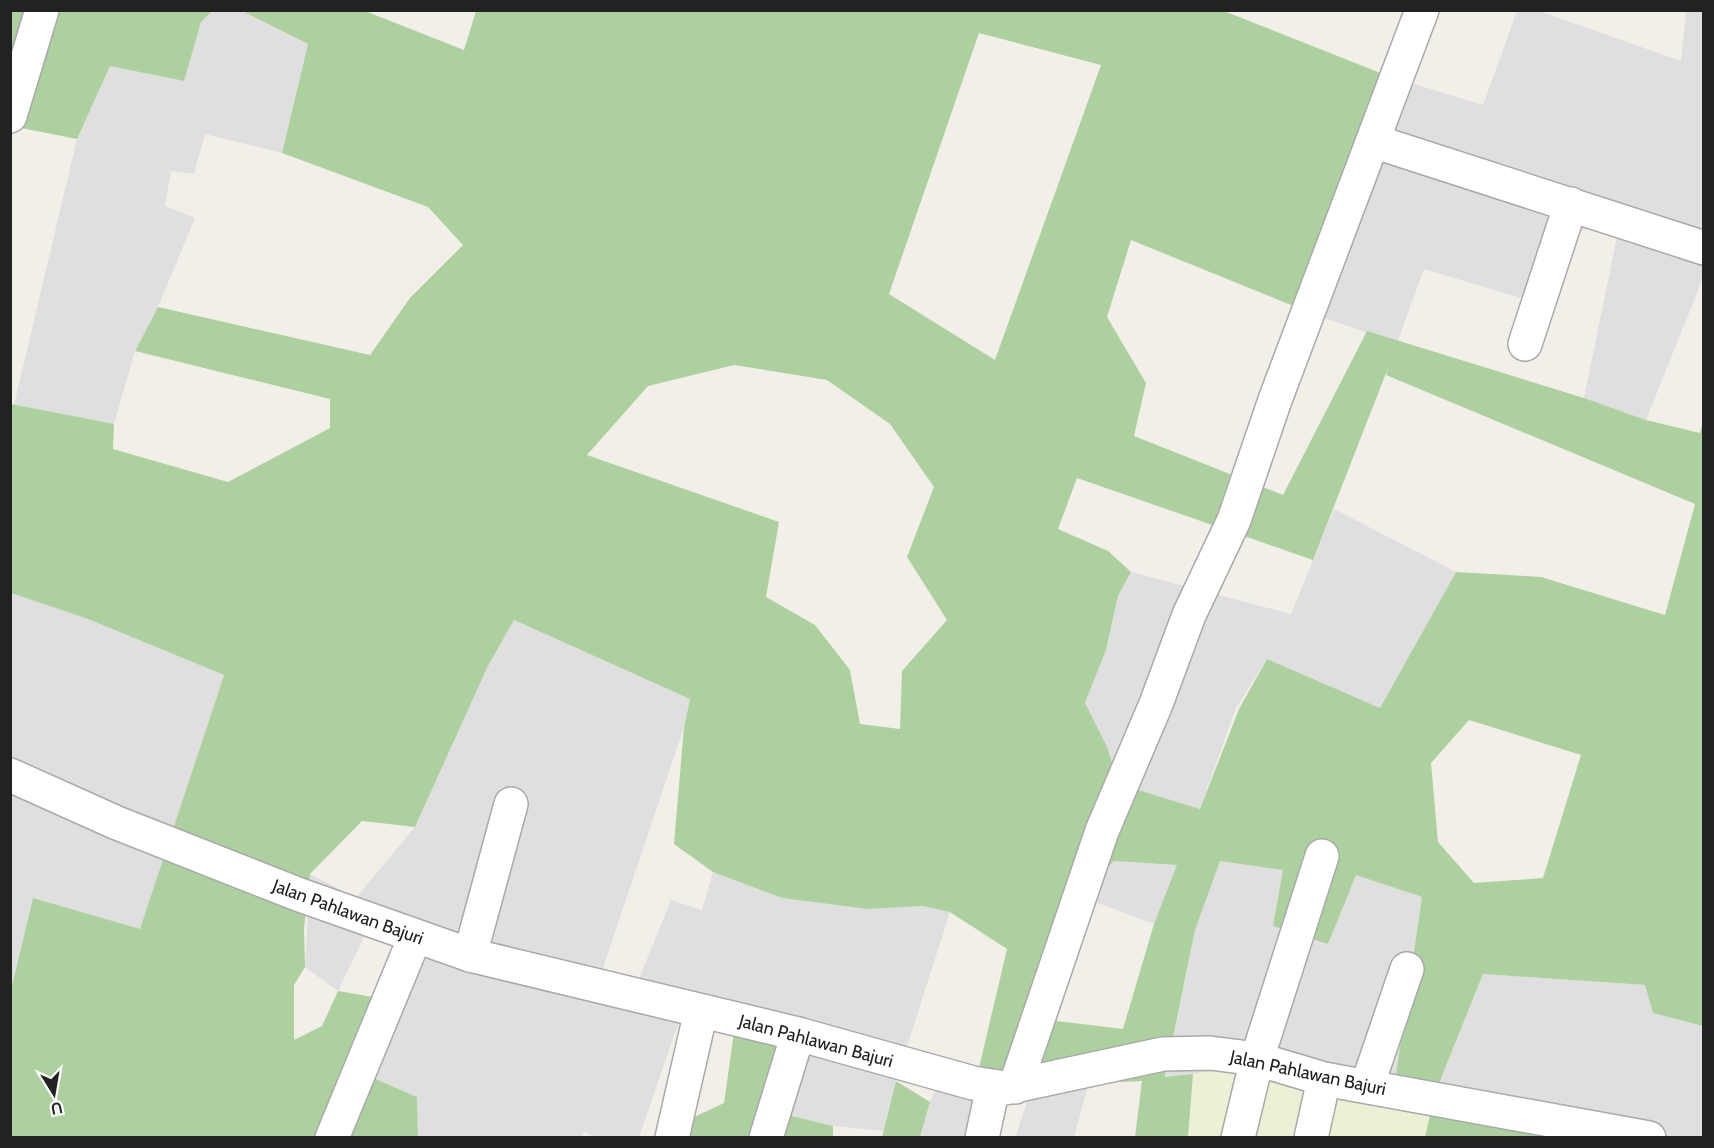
<svg xmlns="http://www.w3.org/2000/svg" width="1714" height="1148" font-family="Cabin,sans-serif">
	<style>
		.residential { fill: #e0dfdf }
		.farmland { fill: #eef0d5 }
		.forest { fill: #add19e; fill-rule: evenodd }
		.lines { fill: none; stroke-linecap: round; stroke-linejoin: round }
		.minor-casing { stroke: #a9a9a9; stroke-width: 36 }
		.minor { stroke: #fff; stroke-width: 33 }
		.labels { text-anchor: middle; stroke-width: 6; stroke-linejoin: round; paint-order: stroke }
		.street-label { font-size: 18px; fill: #222; stroke: #fff }
	</style>
	<rect width="100%" height="100%" fill="#f2efe9"/>
	<g class="residential">
		<path d="M212 11H242L308 44 282 153 205 134 194 174 171 171 165 206 195 218 158 307 135 351 114 424 14 405 77 139 110 65 183 81 201 22Z"/>
		<path d="M1517 11H1539L1681 61 1686 13 1680 11H1703V278L1646 420 1584 398 1620 222 1575 232 1547 306 1424 269 1397 343 1313 314 1388 76 1483 105Z"/>
		<path d="M1334 509 1456 572 1380 708 1267 659 1236 708 1200 809 1119 784 1085 703 1106 650 1118 596 1131 572 1291 614Z"/>
		<path d="M11 593 88 619 224 675 140 930 33 898 11 990Z"/>
		<path d="M514 620 690 699 684 727 598 983 634 991 671 900 702 910 713 872 782 898 868 909 923 906 950 912 896 1081 883 1131 833 1126 788 1115 812 1026 686 1001 639 1137H594L584 1132 581 1138 418 1137 417 1097 364 1074 423 922 379 906 338 991 305 967 310 874 356 898 415 827 487 668Z"/>
		<path d="M1220 860 1284 870 1328 944 1355 874 1422 897 1395 1081 1266 1060 1165 1080 1195 930Z"/>
		<path d="M1114 861 1178 865 1154 924 1079 896Z"/>
		<path d="M1483 974 1645 985 1653 1013 1703 1026V1137H1534L1539 1108 1436 1089Z"/>
		<path d="M949 1062 979 1068 978 1137 920 1138 930 1102Z"/>
		<path d="M1089 1083 1074 1137 1015 1138 1033 1084Z"/>
	</g>
	<path class="farmland" d="M1266 1060 1436 1089 1425 1137 1188 1138 1193 1074Z"/>
	<g class="forest">
		<path d="M10 11H212L201 22 184 81 110 66 77 139 11 126Z"/>
		<path d="M242 11H365L464 50 476 11H1224L1388 76 1372 195 1313 314 1131 240 1107 317 1146 383 1134 436 1283 495 1367 331 1584 398 1646 420 1700 433 1703 422V1026L1653 1013 1645 985 1483 974 1437 1088 1539 1108 1534 1137H1425L1436 1089 1395 1081 1422 897 1356 875 1328 944 1273 926 1283 870 1220 861 1195 930 1165 1077 1193 1074 1188 1137H1135L1142 1081 1054 1085 979 1068 1007 949 950 912 923 906 868 909 782 898 713 872 674 844 684 727 690 699 514 620 487 668 415 827 362 821 310 874 304 929 305 967 294 985V1040L322 1026 338 991 385 999 364 1074 417 1097 418 1137H11V990L33 898 140 929 224 675 88 619 11 593V404L114 424 113 449 228 482 330 428V399L135 351 158 307 370 355 410 298 463 245 428 207 282 153 308 44ZM979 33 1101 65 995 360 889 294ZM1390 363 1386 375 1695 504 1665 615 1541 577 1456 572 1380 708 1267 659 1239 709 1200 809 1119 784 1107 747 1085 703 1106 650 1118 596 1131 572 1108 551 1058 529 1077 478 1313 560ZM734 365 827 380 890 424 934 487 907 557 947 620 902 671 900 729 860 724 850 670 815 625 766 597 779 522 587 455 648 386ZM1469 720 1581 755 1543 878 1474 883 1438 842 1431 763ZM1114 861 1177 865 1154 924 1123 1029 1032 1018 1079 896Z"/>
		<path d="M737 1011 812 1025 788 1115 833 1126V1137L650 1138 724 1103Z"/>
		<path d="M896 1081 930 1102 920 1137H882Z"/>
	</g>
	<g class="lines">
		<g class="minor-casing">
			<g id="minor">
				<path d="M10 116 42 10"/>
				<path d="M1373 141 1704 248"/>
				<path d="M1525 344 1571 204"/>
				<path d="M10 775 117 823 300 895 470 955 798 1034 973 1083 1005 1088 1163 1054 1210 1053 1257 1059 1324 1079 1649 1138"/>
				<path d="M470 955 511 804"/>
				<path d="M1367 1086 1407 969"/>
				<path d="M1015 1087 1102 831 1156 704 1189 615 1234 520 1275 400 1422 10"/>
				<path d="M332 1138 415 937"/>
				<path d="M672 1138 701 1011"/>
				<path d="M766 1138 798 1034"/>
				<path d="M982 1138 993 1087"/>
				<path d="M1238 1138 1257 1059 1322 856"/>
				<path d="M1311 1138 1324 1079"/>
			</g>
		</g>
		<use href="#minor" class="minor"/>
	</g>
	<g class="labels">
		<g class="street-label">
			<text transform="translate(348 912) rotate(20)" y="6">Jalan Pahlawan Bajuri</text>
			<text transform="translate(816 1041) rotate(15)" y="6">Jalan Pahlawan Bajuri</text>
			<text transform="translate(1308 1073) rotate(12)" y="6">Jalan Pahlawan Bajuri</text>
		</g>
	</g>
	<rect width="1714" height="1148" fill="none" stroke="#222222" stroke-width="24"/>
	<g transform="translate(54 1094) rotate(169)" stroke="#ffffff" stroke-width="4.5" paint-order="stroke">
	<path d="M0-4.5L10 22L0 15L-10 22Z" fill="#222222"/>
	<text y="-9" font-size="16" font-weight="bold" text-anchor="middle" fill="#222222">U</text>
	</g>
</svg>
